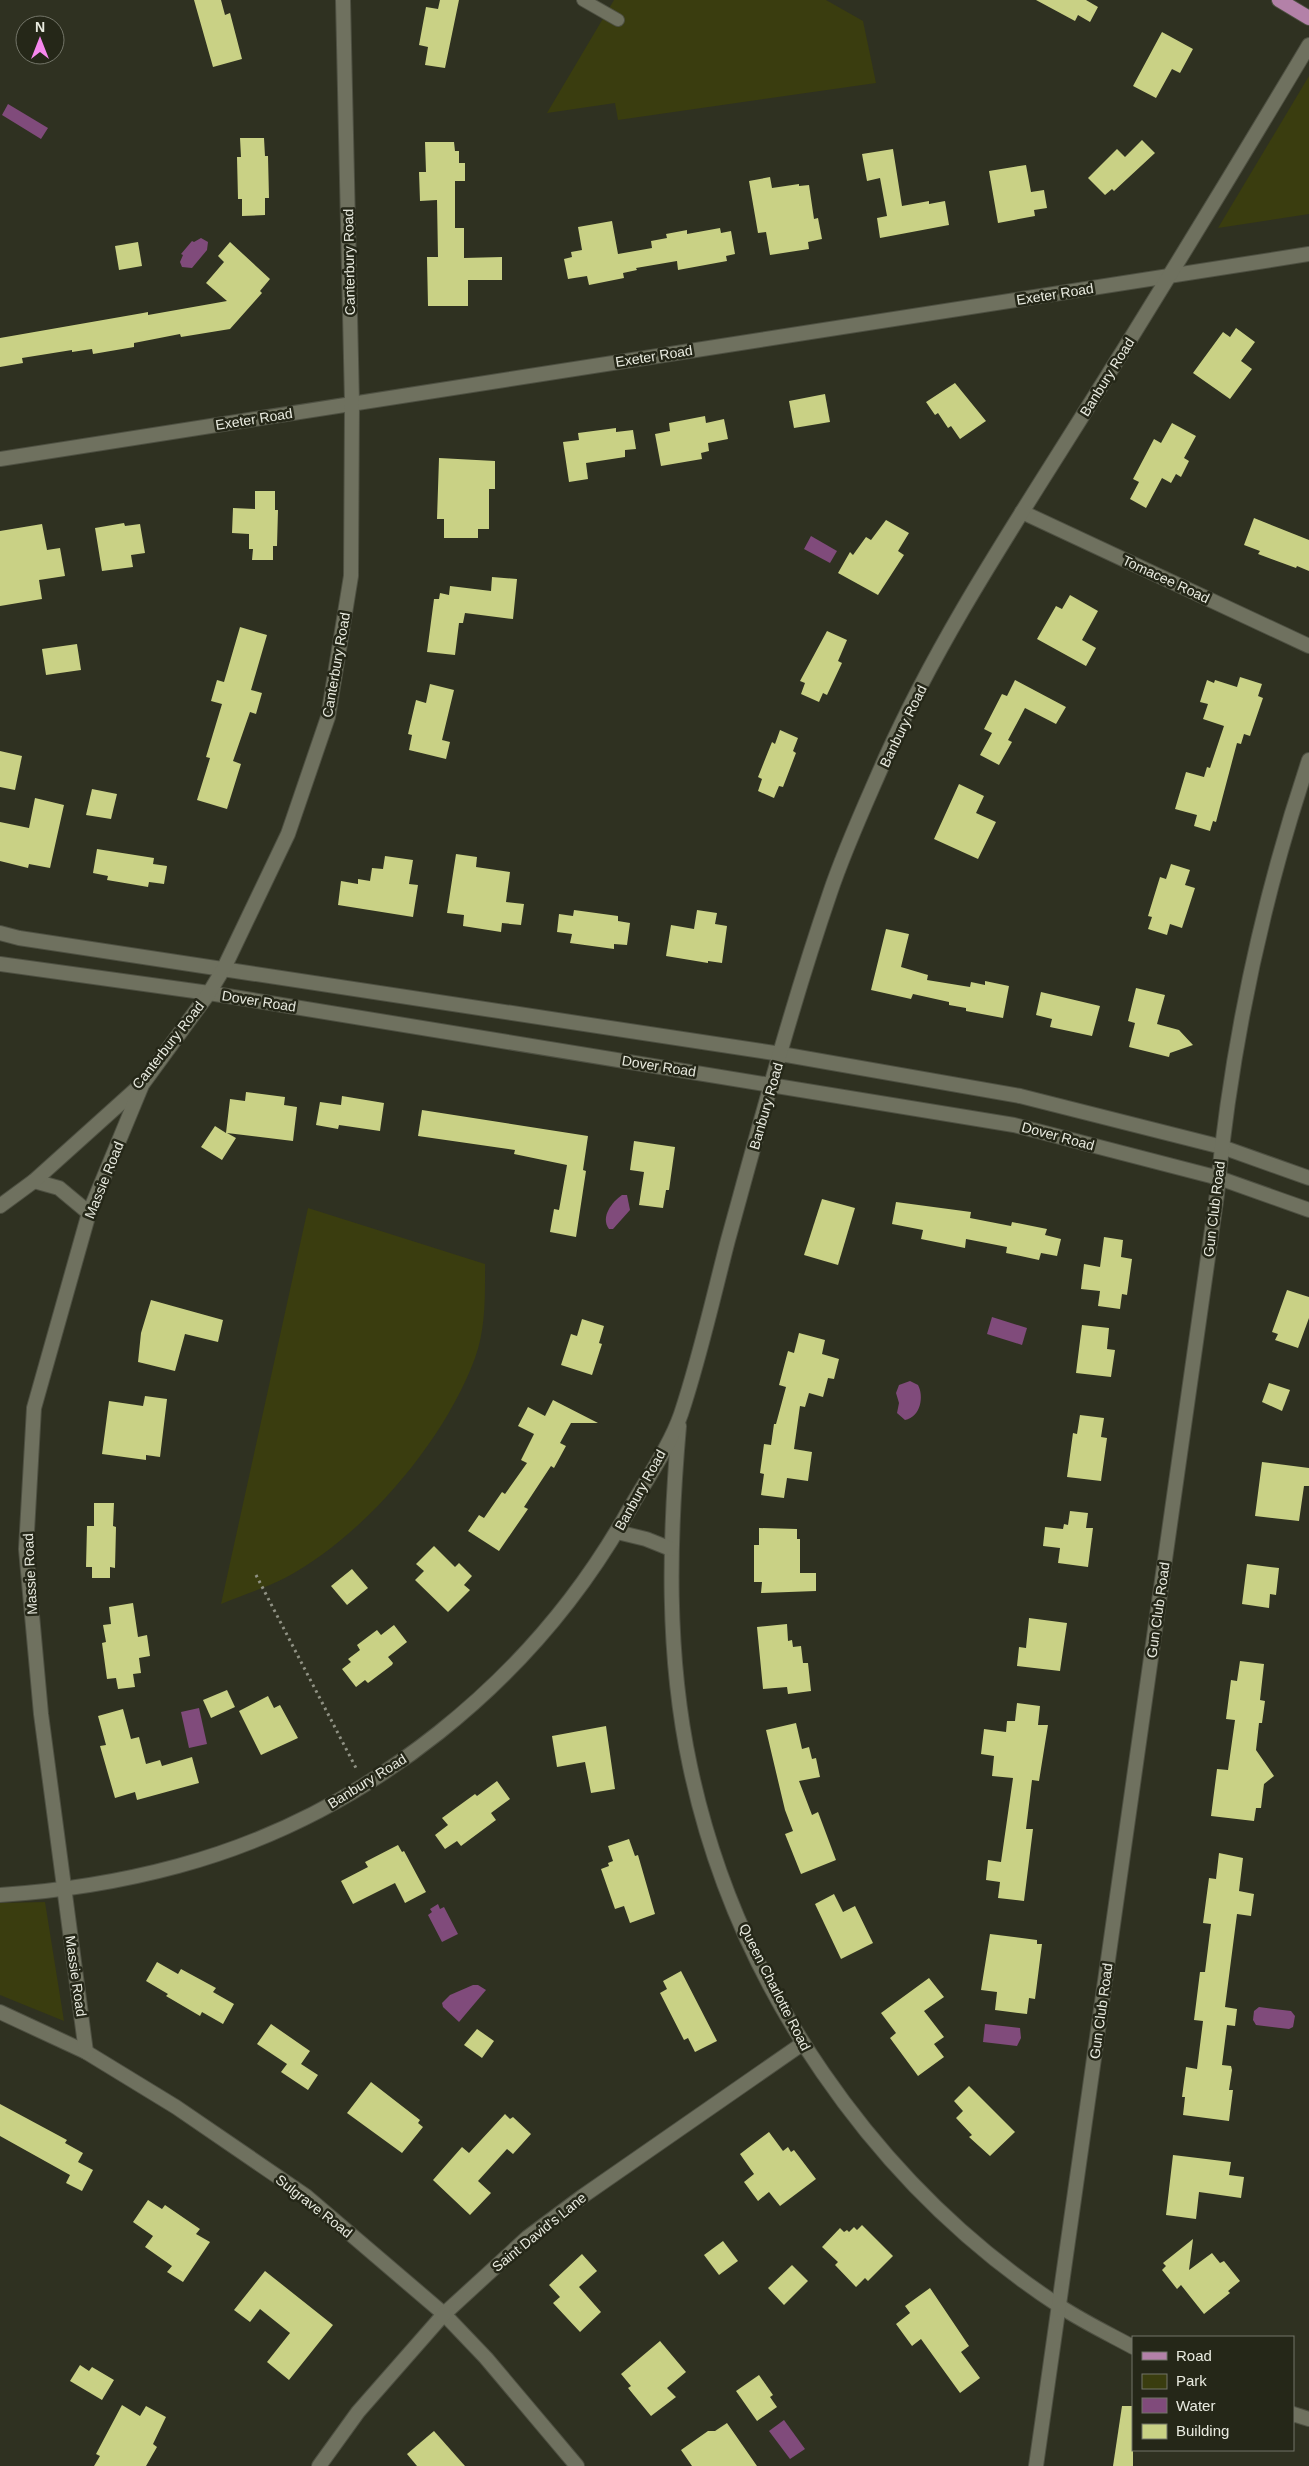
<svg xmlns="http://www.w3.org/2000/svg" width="1309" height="2466" font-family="Arial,sans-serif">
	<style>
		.green { fill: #3a3d0f }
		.water { fill: #804b7b }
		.building { fill: #c9d185 }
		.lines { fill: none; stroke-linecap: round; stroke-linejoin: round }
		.service-casing { stroke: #4e5042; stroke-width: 14 }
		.minor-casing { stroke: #4e5042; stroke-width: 16 }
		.primary-casing { stroke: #4e5042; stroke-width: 16 }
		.path { stroke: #909284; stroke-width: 3; stroke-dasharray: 2.5 4; stroke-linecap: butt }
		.service { stroke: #6f715f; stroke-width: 12 }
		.minor { stroke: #6f715f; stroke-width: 14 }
		.primary { stroke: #b381a8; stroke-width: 14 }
		.labels { text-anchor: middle; stroke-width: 5; stroke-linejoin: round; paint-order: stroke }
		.street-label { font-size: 14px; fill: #e9ebe0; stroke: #252718 }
	</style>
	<rect width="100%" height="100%" fill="#2f3121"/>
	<g class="green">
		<path d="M614 0H826L863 21 876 83 618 120 615 103 547 113Z"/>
		<path d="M1309 76V214L1218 228Z"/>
		<path d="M308 1208 485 1264C485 1295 486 1328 475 1358 444 1442 364 1536 285 1578 265 1588 242 1595 221 1604Z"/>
		<path d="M45 1902 64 2021 0 1995V1903Z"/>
	</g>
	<g class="water">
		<path d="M8 104 48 128 41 139 2 115Z"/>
		<path d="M201 238 208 242 207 250 192 268 182 267 180 262 183 255 181 254 192 241 194 242Z"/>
		<path d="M811 536 837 551 830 563 804 549Z"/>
		<path d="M622 1195H627L630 1210 613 1229H609C600 1217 612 1202 622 1195Z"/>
		<path d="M992 1317 1027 1328 1022 1345 987 1334Z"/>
		<path d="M910 1381 918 1385C924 1396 921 1417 905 1420L897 1413 899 1403 896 1393 899 1385Z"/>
		<path d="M199 1708 207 1744 189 1748 181 1712Z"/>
		<path d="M438 1904 440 1909 444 1907 458 1934 442 1942 428 1915 432 1912 430 1909Z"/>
		<path d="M473 1985H478L486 1990 459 2022 443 2007 442 2003 450 1995Z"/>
		<path d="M1259 2007 1291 2011 1295 2016 1293 2027 1289 2029 1256 2025 1253 2020 1254 2011Z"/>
		<path d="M985 2024 1020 2028 1021 2038 1017 2046 983 2042Z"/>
		<path d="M784 2420 805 2449 790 2459 769 2431Z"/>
	</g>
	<g class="building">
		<path d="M194 0H221L225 15 230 13 242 59 213 67Z"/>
		<path d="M440 0H459L445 68 425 65 428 47 419 45 426 7 438 9Z"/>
		<path d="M1036 0H1086L1098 7 1090 22 1078 15 1075 21Z"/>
		<path d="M1162 32 1193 49 1180 73 1172 69 1156 98 1133 86Z"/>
		<path d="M240 138H264L265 156H268L269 198H265V215L242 216V199H238L237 157H241Z"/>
		<path d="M1142 140 1155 153 1114 191 1112 189 1105 195 1088 178 1117 149 1125 157Z"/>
		<path d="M425 142H454L455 151H459V163H465V181H455V228H464V258L502 257V280H468V306H428L427 257H438L437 200 420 201 419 172H426Z"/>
		<path d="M893 149 902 206 929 201V204L945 201 949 225 880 238 877 218 887 216 880 178 867 181 862 154Z"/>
		<path d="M1026 165 1031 192 1044 190 1047 208 1034 210 1035 216 998 223 989 171Z"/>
		<path d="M770 177 772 188 799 184V186L809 185 814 219 818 218 822 239 808 242 809 249 770 255 766 232 758 233 749 181Z"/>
		<path d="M612 221 618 254 652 248 651 241 667 238 666 234 687 230V234L720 228 721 233 731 231 735 254 726 256 727 261 678 270 677 261 636 268 637 270 623 273 624 278 589 285 587 276 568 279 564 259 572 257 571 252 582 250 578 227Z"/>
		<path d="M138 242 142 266 119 270 115 246Z"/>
		<path d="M230 242 270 279 260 291 262 293 230 329 181 337 180 334 134 343V347L93 354 92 349 72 352V350L22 358 23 363 0 367V338L143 313 148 312V315L227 301 206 283 224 262 218 256Z"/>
		<path d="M1236 328 1255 342 1241 361 1252 369 1230 399 1193 373 1223 332 1230 337Z"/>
		<path d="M955 383 986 421 960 439 951 426 948 428 938 413 935 415 926 402Z"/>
		<path d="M825 394 830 422 794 428 789 401Z"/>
		<path d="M705 416 706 423 724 419 728 439 708 443 709 451 701 453 702 459 661 466 655 434 670 431 669 423Z"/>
		<path d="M1172 423 1196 436 1184 458 1189 461 1181 477 1176 474 1171 483 1162 478 1146 508 1130 499 1139 482 1133 479 1154 439 1161 443Z"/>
		<path d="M616 428V432L633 430 636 449 625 450V457L586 463 588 479 569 482 563 442 579 440 578 433Z"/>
		<path d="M439 458 495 461V489H489V529H478V538H444V519H437Z"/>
		<path d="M255 491H275V510H278L277 546H273V560H252L253 549H249V534L232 533 233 508 255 509Z"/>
		<path d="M1254 518 1309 540V571L1297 566 1296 568 1258 554 1260 551 1244 545Z"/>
		<path d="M886 520 909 533 898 551 904 555 878 595 838 573 850 552 853 555 866 537 871 540Z"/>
		<path d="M124 523 125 526 140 524 145 553 131 555 133 567 102 571 95 528Z"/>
		<path d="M42 524 47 550 60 548 65 576 39 580 42 599 0 606V531Z"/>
		<path d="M492 577 517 579 513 619 465 613 463 623H459L455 655 427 652 434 599H439L440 593 449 595 450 586 491 591Z"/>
		<path d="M1070 595 1098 611 1082 640 1096 648 1086 666 1037 639 1056 606 1062 609Z"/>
		<path d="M240 627 267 635 251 690 262 693 256 714 250 712 233 761 241 764 227 809 197 800 210 758 206 757 222 704 211 701 217 680 224 682Z"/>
		<path d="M827 631 847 640 838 661 842 663 827 695 823 693 819 702 801 694 805 683 800 681Z"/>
		<path d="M77 644 81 670 46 675 42 649Z"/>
		<path d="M1240 677 1262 684 1258 696 1263 698 1250 736 1244 734 1241 744 1237 743 1216 822 1213 821 1210 831 1194 826 1197 815 1175 809 1186 772 1204 777 1207 767 1210 768 1224 726 1203 719 1208 704 1200 702 1207 680 1214 683 1215 680 1237 687Z"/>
		<path d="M1015 680 1066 707 1056 724 1025 708 1008 740 1012 742 999 765 980 755 992 733 984 729 1002 694 1007 696Z"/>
		<path d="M430 684 454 690 442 740 450 742 446 759 409 750 412 735 408 734 416 700 426 703Z"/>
		<path d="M780 730 798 738 793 751 796 753 783 787 779 786 774 798 758 791 762 779 758 777 772 742 775 744Z"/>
		<path d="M0 751 22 756 15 790 0 787Z"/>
		<path d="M959 784 984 796 976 813 996 822 978 859 934 839Z"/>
		<path d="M92 789 117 794 111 819 86 815Z"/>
		<path d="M35 798 64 805 50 868 29 864 28 868 0 861V822L29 828Z"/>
		<path d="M97 849 154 858 153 864 167 866 164 884 149 882 148 887 107 880 108 876 93 873Z"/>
		<path d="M456 854 477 857 476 867 510 872 506 902 524 904 521 925 502 923 501 932 463 926 464 915 447 913Z"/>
		<path d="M385 856 413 860 409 884 418 885 413 917 338 905 341 881 358 884V879L370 881 372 868 383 869Z"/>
		<path d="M1171 864 1190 870 1185 885 1195 888 1182 928 1170 924 1167 935 1148 929 1152 917 1148 916 1160 877 1166 879Z"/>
		<path d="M574 910 618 916V921L630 923 627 945 614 944V949L570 943 572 934 557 932 559 914 573 916Z"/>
		<path d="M697 910 717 913 715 924 727 926 722 963 708 961V963L666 956 671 925 694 929Z"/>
		<path d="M886 929 909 934 901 967 928 975 927 980 970 987 971 982 985 985V981L1009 986 1003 1018 966 1011V1008L949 1005V1002L913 994 911 999 871 990Z"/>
		<path d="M1136 988 1165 995 1157 1024 1179 1030 1193 1045 1170 1053 1169 1057 1129 1047 1135 1023 1128 1021Z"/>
		<path d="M1041 992 1100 1006 1092 1036 1050 1027 1052 1019 1036 1015Z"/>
		<path d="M246 1092 285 1097 284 1105 297 1107 293 1141 227 1133 236 1138 222 1160 201 1147 215 1126 226 1133 230 1099 245 1101Z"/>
		<path d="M342 1096 384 1103 380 1131 339 1125 338 1129 316 1125 320 1102 341 1105Z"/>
		<path d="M422 1110 588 1136 583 1170 586 1171 576 1237 550 1232 554 1209 559 1210 567 1165 514 1154 515 1150 418 1136Z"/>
		<path d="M634 1141 675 1147 669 1190H666L663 1208 639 1205 644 1172 630 1170Z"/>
		<path d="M822 1199 855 1208 838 1265 804 1255Z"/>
		<path d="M896 1202 971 1212 970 1218 1011 1226 1012 1222 1047 1229 1045 1235 1061 1239 1057 1256 1041 1253 1039 1260 1006 1253 1007 1247 966 1239 965 1248 921 1239 923 1230 892 1224Z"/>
		<path d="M1104 1237 1123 1240 1121 1257 1132 1259 1127 1295 1122 1294 1120 1309 1098 1306 1100 1291 1081 1289 1084 1264 1100 1267Z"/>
		<path d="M1287 1290 1309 1297V1318L1298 1348 1275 1340 1278 1334 1272 1332Z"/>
		<path d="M151 1300 223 1320 218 1342 185 1334 175 1371 138 1362 141 1333Z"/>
		<path d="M582 1319 604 1326 599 1343 602 1344 592 1375 561 1365 571 1334 577 1336Z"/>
		<path d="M1082 1325 1109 1328 1107 1349 1115 1350 1111 1377 1076 1373Z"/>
		<path d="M799 1333 825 1340 822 1354 839 1359 834 1379 828 1378 823 1397 809 1393 805 1407 800 1406 794 1449 812 1452 808 1481 787 1478 784 1498 761 1495 764 1474 760 1473 764 1444 771 1445 774 1424H776L786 1387 779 1385 788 1351 794 1353Z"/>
		<path d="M1269 1383 1290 1390 1282 1411 1262 1402Z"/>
		<path d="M145 1396 167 1399 160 1457 146 1455V1460L102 1454 109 1401 143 1406Z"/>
		<path d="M553 1400 598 1423H571L560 1443 566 1446 554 1468 551 1466 524 1507 528 1509 499 1551 468 1531 479 1515 484 1518 502 1492 505 1494 527 1463 521 1460 534 1434 518 1426 528 1407 545 1416Z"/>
		<path d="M1080 1415 1104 1418 1101 1437 1107 1438 1101 1481 1067 1477 1073 1433 1077 1434Z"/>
		<path d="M1262 1462 1309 1468V1486H1304L1299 1521 1255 1516Z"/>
		<path d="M94 1503H114L113 1526 116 1527 115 1568 110 1567V1578H92V1567H86L87 1526H94Z"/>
		<path d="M1070 1511 1088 1513 1086 1528H1093L1088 1567 1058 1563 1060 1548 1043 1546 1045 1527 1063 1529 1064 1524 1068 1525Z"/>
		<path d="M759 1528 797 1529V1539H800V1573H816V1591L761 1593 762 1582H754V1545H759Z"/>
		<path d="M434 1546 455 1567 459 1563 472 1576 464 1585 470 1590 448 1612 415 1580 424 1571 416 1564Z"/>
		<path d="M1247 1564 1279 1568 1276 1595 1270 1594 1269 1608 1242 1604Z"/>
		<path d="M352 1569 368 1588 347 1605 331 1586Z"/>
		<path d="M133 1603 138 1637 147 1635 150 1656 139 1658 141 1673 133 1674 135 1687 118 1689 116 1678 107 1679 102 1643 106 1642 103 1625 111 1624 109 1607Z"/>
		<path d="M1029 1618 1067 1623 1060 1671 1017 1666 1019 1647 1026 1648Z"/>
		<path d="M787 1624 788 1641 792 1640 793 1647 801 1646 803 1663H808L811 1691 788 1694 787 1687 763 1689 757 1627Z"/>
		<path d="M394 1625 407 1642 388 1657 393 1663 392 1665 368 1683 365 1680 356 1687 342 1669 351 1662 348 1659 360 1650 357 1645 377 1630 381 1635Z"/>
		<path d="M1240 1661 1264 1664 1260 1700 1265 1701 1262 1723H1259L1256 1750 1274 1776 1264 1784 1261 1808H1256L1254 1821 1211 1816 1217 1769 1228 1770 1235 1720 1226 1719 1231 1680 1237 1681Z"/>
		<path d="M227 1690 235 1707 211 1718 203 1700Z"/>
		<path d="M268 1696 274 1708 280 1705 298 1738 261 1755 239 1711Z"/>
		<path d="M1017 1703 1040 1706 1038 1725H1048L1039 1781 1032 1780 1026 1829H1033L1024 1901 998 1898 1000 1882 986 1880 988 1860 1001 1862 1013 1778 992 1776 994 1756 981 1754 984 1729 1006 1732 1007 1721H1015Z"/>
		<path d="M123 1709 131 1739 139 1737 146 1764 160 1760 162 1766 192 1757 199 1783 137 1800 135 1792 115 1798 100 1746 106 1745 98 1716Z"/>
		<path d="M796 1723 802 1749 809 1747 812 1759 816 1758 820 1777 799 1781 812 1815 818 1812 836 1860 801 1874 785 1834 793 1831 785 1810 766 1730Z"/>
		<path d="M606 1726 615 1789 591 1793 585 1762 557 1767 552 1736Z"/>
		<path d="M497 1781 510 1799 491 1813 496 1820 461 1846 457 1841 445 1849 435 1835 448 1825 442 1818 475 1794 477 1796Z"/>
		<path d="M629 1839 635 1856 638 1855 655 1914 630 1923 624 1906 615 1909 601 1869 609 1866 608 1863 613 1861 608 1846Z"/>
		<path d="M398 1845 402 1852 404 1851 426 1892 405 1903 395 1883 353 1904 341 1881 368 1867 365 1862Z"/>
		<path d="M1219 1853 1243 1858 1239 1891 1254 1894 1251 1916 1237 1914 1225 2007 1237 2009 1235 2026 1227 2025 1222 2065 1231 2066 1232 2070 1229 2090H1233L1229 2121 1183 2115 1185 2097H1182L1186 2067 1197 2069 1203 2021 1194 2020 1200 1972H1205L1211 1924 1203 1923 1209 1878 1216 1879Z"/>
		<path d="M834 1894 843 1912 855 1906 873 1943 841 1959 815 1904Z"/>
		<path d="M990 1934 1037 1940V1944H1042L1035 1999 1029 1998 1027 2014 995 2010 997 1992 981 1990Z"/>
		<path d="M157 1962 178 1974 181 1969 216 1988 213 1992 234 2004 223 2024 202 2012 200 2016 166 1996 168 1994 146 1981Z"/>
		<path d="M681 1971 717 2041 695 2052 688 2038 684 2040 660 1993 667 1989 663 1981Z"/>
		<path d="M929 1978 944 1997 924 2011 944 2037 934 2044 944 2057 918 2076 890 2038 896 2033 881 2013Z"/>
		<path d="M271 2024 310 2051 301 2064 318 2075 308 2090 281 2072 287 2064 257 2044Z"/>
		<path d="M477 2029 494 2041 482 2058 464 2045Z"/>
		<path d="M371 2082 420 2120 418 2123 423 2127 402 2153 347 2113Z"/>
		<path d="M969 2086 1015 2132 990 2156 969 2137 972 2135 956 2118 963 2111 954 2101Z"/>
		<path d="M0 2104 67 2140 65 2143 83 2153 78 2162 93 2170 82 2191 66 2183 70 2175 0 2136Z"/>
		<path d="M505 2114 510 2119 513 2117 531 2134 513 2154 507 2149 478 2181 491 2193 470 2215 433 2180 462 2147 469 2153Z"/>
		<path d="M769 2132 783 2151 788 2147 791 2152 794 2150 816 2179 780 2206 769 2192 758 2201 744 2182 754 2174 740 2154Z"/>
		<path d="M1173 2155 1231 2162 1229 2175 1244 2177 1241 2198 1199 2192 1196 2219 1166 2215Z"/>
		<path d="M148 2200 162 2209 165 2205 200 2229 196 2234 210 2242 183 2282 167 2272 172 2266 145 2247 153 2236 133 2222Z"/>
		<path d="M862 2225 893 2256 868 2281 865 2278 856 2287 835 2265 838 2262 822 2247 840 2228 844 2232 847 2230 849 2232 854 2227 857 2230Z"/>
		<path d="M1193 2239 1189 2270 1212 2253 1220 2263 1224 2261 1240 2281 1228 2291 1230 2293 1204 2314 1181 2285 1177 2289 1162 2270 1166 2266 1163 2263Z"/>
		<path d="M723 2241 738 2261 719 2275 704 2255Z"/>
		<path d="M582 2254 597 2271 579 2287 601 2312 580 2332 553 2303 560 2297 549 2285Z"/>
		<path d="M792 2265 808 2281 784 2305 768 2288Z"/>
		<path d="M265 2271 333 2325 289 2380 267 2362 290 2333 260 2309 250 2322 234 2310Z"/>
		<path d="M930 2288 969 2346 961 2352 980 2378 960 2393 921 2339 912 2346 896 2324 910 2313 905 2306Z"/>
		<path d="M660 2341 686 2372 667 2388 676 2397 651 2416 628 2388 631 2386 621 2374Z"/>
		<path d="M80 2365 89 2371 92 2367 114 2380 102 2400 70 2381Z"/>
		<path d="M759 2375 773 2395 770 2397 777 2407 757 2421 736 2391Z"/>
		<path d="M122 2405 140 2416 146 2406 166 2417 153 2444 157 2447 146 2466H94L100 2456 96 2454Z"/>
		<path d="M1122 2406H1133V2466H1113Z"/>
		<path d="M727 2423 757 2466H692L681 2450 708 2431H715Z"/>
		<path d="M434 2431 465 2466H417L407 2454Z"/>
	</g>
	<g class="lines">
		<g class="service-casing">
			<path id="service" d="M583 0 618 20"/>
		</g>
		<g class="minor-casing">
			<g id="minor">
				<path d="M0 459 1309 254"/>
				<path d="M1022 512 1309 646"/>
				<path d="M0 933 19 938 781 1054 1020 1096 1222 1147 1309 1178"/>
				<path d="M0 964 209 993 1014 1125 1219 1178 1309 1210"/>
				<path d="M34 1181 59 1188 89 1213"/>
				<path d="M0 1206 34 1181 144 1082 209 993 224 968 288 834 328 717 351 576 352 403 343 0"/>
				<path d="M679 1426C669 1540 666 1654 690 1766 736 1984 874 2185 1061 2307 1084 2322 1109 2334 1133 2347"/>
				<path d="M617 1532 646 1539 671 1549"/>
				<path d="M0 1895C61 1891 119 1882 178 1866 367 1815 534 1680 629 1510 646 1480 670 1446 681 1414 700 1357 713 1298 728 1240 760 1124 791 1007 830 893 845 848 866 803 885 759 939 638 1013 527 1083 415 1160 292 1235 169 1309 45"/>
				<path d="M0 2012 86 2052 176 2107 306 2196 444 2314 486 2358 577 2466"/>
				<path d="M86 2052 41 1714 26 1549 34 1408 89 1213 142 1085"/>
				<path d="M1293 2414 1309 2419"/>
				<path d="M319 2466 358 2412 444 2314 528 2237 583 2196 802 2044"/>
				<path d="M1036 2466 1217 1194C1231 1048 1262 900 1309 760"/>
			</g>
		</g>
		<g class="primary-casing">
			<path id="primary" d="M1279 0 1309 18"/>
		</g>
		<path class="path" d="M256 1575 356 1768"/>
		<use href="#service" class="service"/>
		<use href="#minor" class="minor"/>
		<use href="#primary" class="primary"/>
	</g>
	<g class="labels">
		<g class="street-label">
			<text transform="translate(349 262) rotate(-91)" y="5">Canterbury Road</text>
			<text transform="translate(1055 294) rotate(-9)" y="5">Exeter Road</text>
			<text transform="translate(654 356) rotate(-9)" y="5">Exeter Road</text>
			<text transform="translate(1107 377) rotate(-58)" y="5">Banbury Road</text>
			<text transform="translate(254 419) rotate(-9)" y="5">Exeter Road</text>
			<text transform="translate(1166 579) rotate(25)" y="5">Tomacee Road</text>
			<text transform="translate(336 665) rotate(-80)" y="5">Canterbury Road</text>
			<text transform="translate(903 726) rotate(-64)" y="5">Banbury Road</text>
			<text transform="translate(259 1001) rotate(9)" y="5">Dover Road</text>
			<text transform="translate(168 1045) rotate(-52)" y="5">Canterbury Road</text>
			<text transform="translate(659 1066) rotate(9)" y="5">Dover Road</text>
			<text transform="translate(766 1106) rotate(-74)" y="5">Banbury Road</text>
			<text transform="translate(1058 1136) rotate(15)" y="5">Dover Road</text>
			<text transform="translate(104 1180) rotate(-68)" y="5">Massie Road</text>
			<text transform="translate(1214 1209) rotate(-83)" y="5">Gun Club Road</text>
			<text transform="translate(640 1490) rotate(-61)" y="5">Banbury Road</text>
			<text transform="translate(30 1574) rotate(-93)" y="5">Massie Road</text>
			<text transform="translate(1158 1610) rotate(-82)" y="5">Gun Club Road</text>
			<text transform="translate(367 1781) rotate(-32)" y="5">Banbury Road</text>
			<text transform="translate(76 1976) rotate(82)" y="5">Massie Road</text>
			<text transform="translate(775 1987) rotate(63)" y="5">Queen Charlotte Road</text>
			<text transform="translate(1101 2011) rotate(-82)" y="5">Gun Club Road</text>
			<text transform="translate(314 2206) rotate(38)" y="5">Sulgrave Road</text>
			<text transform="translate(539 2232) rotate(-39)" y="5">Saint David's Lane</text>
		</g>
	</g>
	<rect x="1132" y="2336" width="162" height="115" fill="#252718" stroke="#737568"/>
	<rect x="1142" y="2352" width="25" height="8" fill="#b381a8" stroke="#737568"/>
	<text x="1176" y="2361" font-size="15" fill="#e9ebe0">Road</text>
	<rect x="1142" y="2374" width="25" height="15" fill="#3a3d0f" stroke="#737568"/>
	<text x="1176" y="2386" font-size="15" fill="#e9ebe0">Park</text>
	<rect x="1142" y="2398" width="25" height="15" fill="#804b7b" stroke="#737568"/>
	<text x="1176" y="2411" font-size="15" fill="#e9ebe0">Water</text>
	<rect x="1142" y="2424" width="25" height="15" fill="#c9d185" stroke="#737568"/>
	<text x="1176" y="2436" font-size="15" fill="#e9ebe0">Building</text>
	<g transform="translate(40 40)"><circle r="24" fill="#252718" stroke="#737568"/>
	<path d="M0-4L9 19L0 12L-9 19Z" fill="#f688ed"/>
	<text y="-8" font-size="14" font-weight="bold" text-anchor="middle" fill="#e9ebe0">N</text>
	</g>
</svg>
